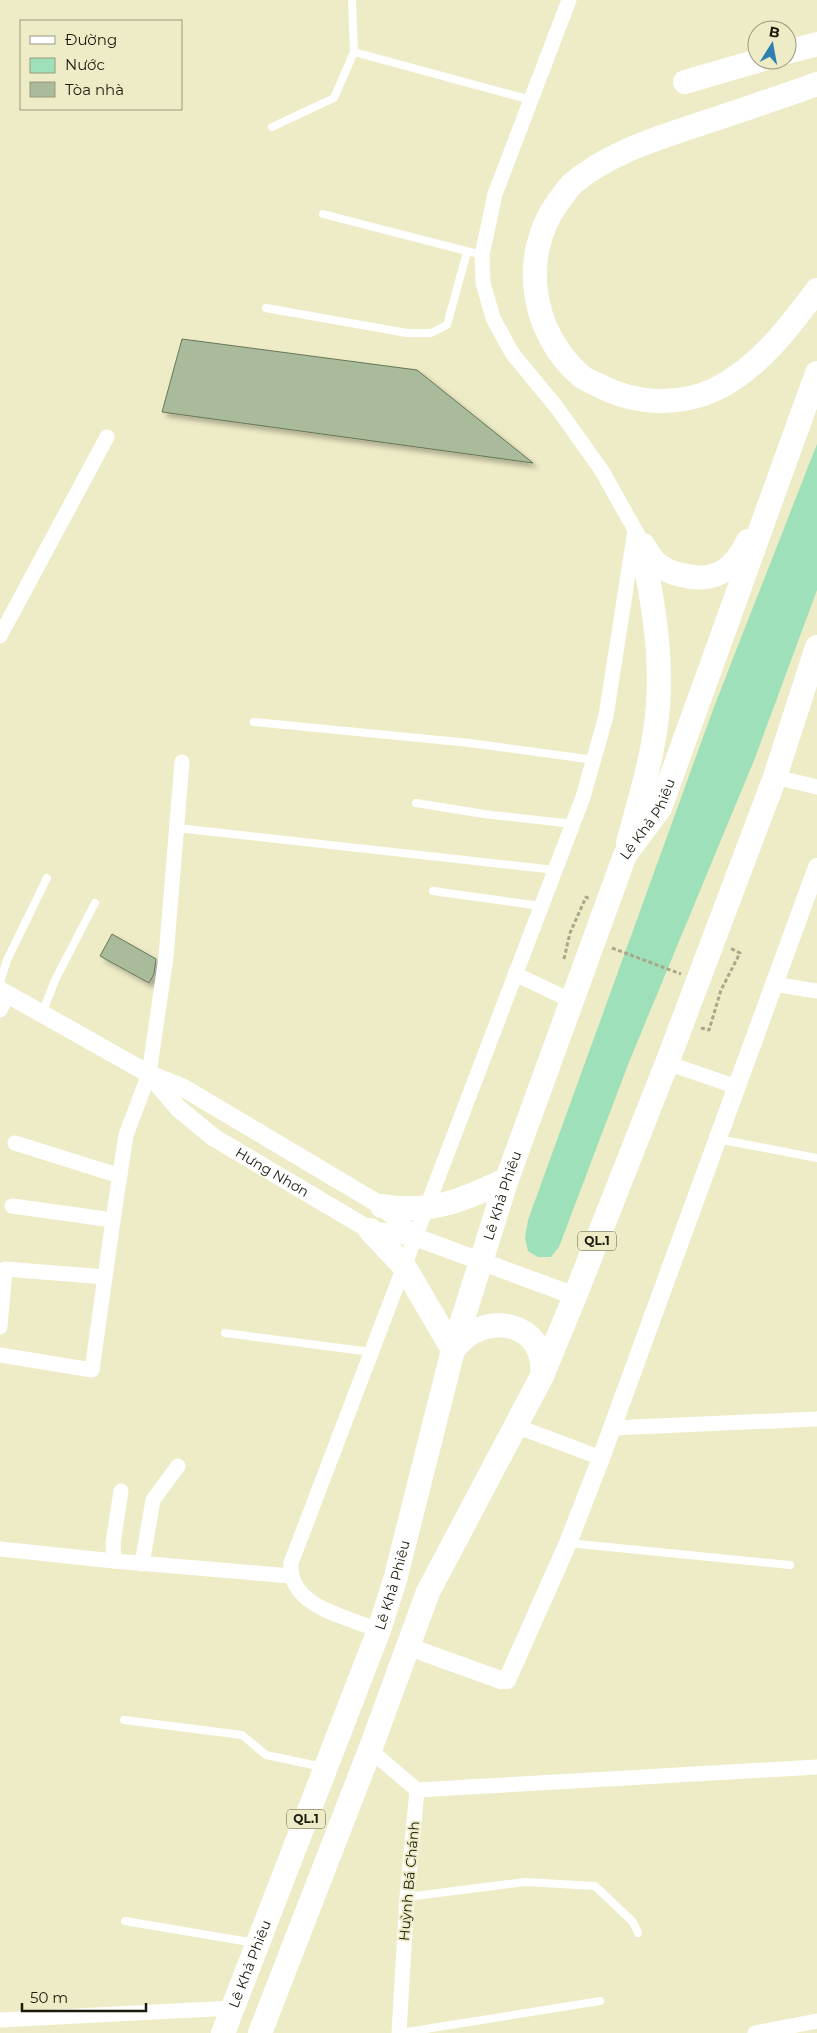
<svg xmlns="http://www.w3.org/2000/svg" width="817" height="2033" font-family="Montserrat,sans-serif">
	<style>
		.water { fill: #9ee0b9 }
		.building { fill: #a9bb9b; stroke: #667658; filter: url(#shadow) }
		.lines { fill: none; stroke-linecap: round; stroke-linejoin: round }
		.path { stroke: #a9a789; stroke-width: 3; stroke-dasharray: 4 2.5; stroke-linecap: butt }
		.service { stroke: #fff; stroke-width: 8 }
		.minor { stroke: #fff; stroke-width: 15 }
		.tertiary { stroke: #fff; stroke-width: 18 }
		.trunk { stroke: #fff; stroke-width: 24 }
		.labels { text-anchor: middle; stroke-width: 4; stroke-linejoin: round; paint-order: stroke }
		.shield { fill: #eeecc6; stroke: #5a5944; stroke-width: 1 }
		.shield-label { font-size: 12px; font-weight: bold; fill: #1b1a0d }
		.street-label { font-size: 14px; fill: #1b1a0d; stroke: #eeecc6 }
	</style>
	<defs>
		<filter id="shadow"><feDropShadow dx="4.5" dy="4.5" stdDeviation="2.5" flood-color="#0004"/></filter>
	</defs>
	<rect width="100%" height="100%" fill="#eeecc6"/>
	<path class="water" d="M817 444V590L755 758 629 1062 559 1247 551 1257H538L528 1251 525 1238 528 1220 714 707Z"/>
	<g class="building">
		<path d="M182 339 417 370 533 463 162 412Z"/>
		<path d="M112 934 156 959 154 974 149 983 100 956Z"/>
	</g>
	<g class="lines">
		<g class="path">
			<path d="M612 948 681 974"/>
			<path d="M564 959 570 933 586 897 590 899"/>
			<path d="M701 1028 709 1030 721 990 740 953 730 948"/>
		</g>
		<g class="service">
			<path d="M352 0 354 52 531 100"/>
			<path d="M272 127 334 98 354 52"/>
			<path d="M323 214 482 255"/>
			<path d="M266 308 407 333H431L447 325 467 252"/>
			<path d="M254 722 470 743 595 760"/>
			<path d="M416 803 484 814 573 824"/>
			<path d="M177 828 555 870"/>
			<path d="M433 891 541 906"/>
			<path d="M0 982 7 960 47 878"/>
			<path d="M42 1014 55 980 95 903"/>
			<path d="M718 1139 817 1158"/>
			<path d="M225 1333 371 1352"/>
			<path d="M568 1543 790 1565"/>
			<path d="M124 1720 242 1735 266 1755 323 1767"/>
			<path d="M407 1897 525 1882 595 1886 633 1922 638 1933"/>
			<path d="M125 1921 255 1943"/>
			<path d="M401 2033 600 2001"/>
		</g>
		<g class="minor">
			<path d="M569 0 495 194 482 255 483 283 493 318 512 353 558 409 602 471 639 537"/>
			<path d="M0 636 107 437"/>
			<path d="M775 777 817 787"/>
			<path d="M515 974 572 1001"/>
			<path d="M774 984 817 991"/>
			<path d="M0 1010 8 994"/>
			<path d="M667 1063 737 1087"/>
			<path d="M15 1143 120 1176"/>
			<path d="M12 1206 113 1220 126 1135 149 1074 166 957 182 762"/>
			<path d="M0 1327 5 1269 105 1277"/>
			<path d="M0 1355 92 1370 113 1220"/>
			<path d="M516 1426 601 1458"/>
			<path d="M612 1428 817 1419"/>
			<path d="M0 1549 114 1561 291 1576"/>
			<path d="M114 1561 113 1543 121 1491"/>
			<path d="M142 1564 153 1500 178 1466"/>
			<path d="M379 1630C347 1617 288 1607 291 1563L583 797 606 716 635 530"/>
			<path d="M370 1750 417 1790 407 1897 399 2033"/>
			<path d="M417 1790 817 1767"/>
			<path d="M0 2020 232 2008"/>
			<path d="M755 2033 817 2021"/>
		</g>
		<g class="tertiary">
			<path d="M0 990 149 1074 182 1087 382 1206 415 1237"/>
			<path id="s1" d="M149 1074 178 1108 213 1137 370 1230 415 1237 575 1296"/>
			<path d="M409 1647 501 1680H507L568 1543 601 1458 817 867"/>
		</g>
		<g class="trunk">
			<path d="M787 52 817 44"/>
			<path d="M685 82 761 60"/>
			<path d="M817 84C778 98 739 111 700 124 656 139 608 153 572 184 567 189 563 196 558 202 519 256 531 333 581 376 586 380 592 382 598 385 634 404 678 407 716 389 759 368 789 327 817 290"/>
			<path d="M643 545C647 551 651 559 657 564 663 569 674 574 682 575 714 583 734 571 748 541"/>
			<path d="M628 843C640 798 655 751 658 705 662 650 652 598 642 545"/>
			<path d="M382 1206C432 1214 464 1200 507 1179"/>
			<path d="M370 1230 404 1266 453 1350"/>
			<path d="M454 1349C483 1309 548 1321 542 1376"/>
			<path id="s2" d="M223 2033 379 1630 395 1580 453 1350 507 1179 625 855 660 808 817 373"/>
			<path d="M260 2033 370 1750 428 1592 542 1376 575 1296 667 1063 775 777 817 647"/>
		</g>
	</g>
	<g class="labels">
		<g class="shield">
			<rect x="578" y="1231.5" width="38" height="19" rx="4"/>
			<rect x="287" y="1809.5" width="38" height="19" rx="4"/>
		</g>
		<g class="shield-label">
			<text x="597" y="1245">QL.1</text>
			<text x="306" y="1823">QL.1</text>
		</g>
		<g class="street-label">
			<text dy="5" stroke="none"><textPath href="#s2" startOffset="1289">Lê Khả Phiêu</textPath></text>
			<text dy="5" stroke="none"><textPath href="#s1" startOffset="159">Hưng Nhơn</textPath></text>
			<text dy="5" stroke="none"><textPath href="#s2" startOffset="884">Lê Khả Phiêu</textPath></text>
			<text dy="5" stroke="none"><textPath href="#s2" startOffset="479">Lê Khả Phiêu</textPath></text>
			<text transform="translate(409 1881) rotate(-85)" y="5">Huỳnh Bá Chánh</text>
			<text dy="5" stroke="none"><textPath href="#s2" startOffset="74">Lê Khả Phiêu</textPath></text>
		</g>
	</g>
	<rect x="20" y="20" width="162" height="90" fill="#eeecc6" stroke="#9a987c"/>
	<rect x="30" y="36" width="25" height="8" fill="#ffffff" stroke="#9a987c"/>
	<text x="65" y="45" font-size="15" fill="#1b1a0d">Đường</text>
	<rect x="30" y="58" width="25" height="15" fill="#9ee0b9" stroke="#9a987c"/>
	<text x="65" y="70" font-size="15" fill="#1b1a0d">Nước</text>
	<rect x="30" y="82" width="25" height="15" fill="#a9bb9b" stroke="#9a987c"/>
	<text x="65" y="95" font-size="15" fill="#1b1a0d">Tòa nhà</text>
	<g transform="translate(772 45) rotate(11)"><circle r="24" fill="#eeecc6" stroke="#9a987c"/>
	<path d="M0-4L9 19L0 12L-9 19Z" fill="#2d81b1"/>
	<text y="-8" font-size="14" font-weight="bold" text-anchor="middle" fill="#1b1a0d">B</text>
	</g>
	<path d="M22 2003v8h124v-8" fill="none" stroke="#1b1a0d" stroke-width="2.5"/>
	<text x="30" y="2003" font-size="15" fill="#1b1a0d" stroke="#eeecc6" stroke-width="4" paint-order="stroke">50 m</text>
</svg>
